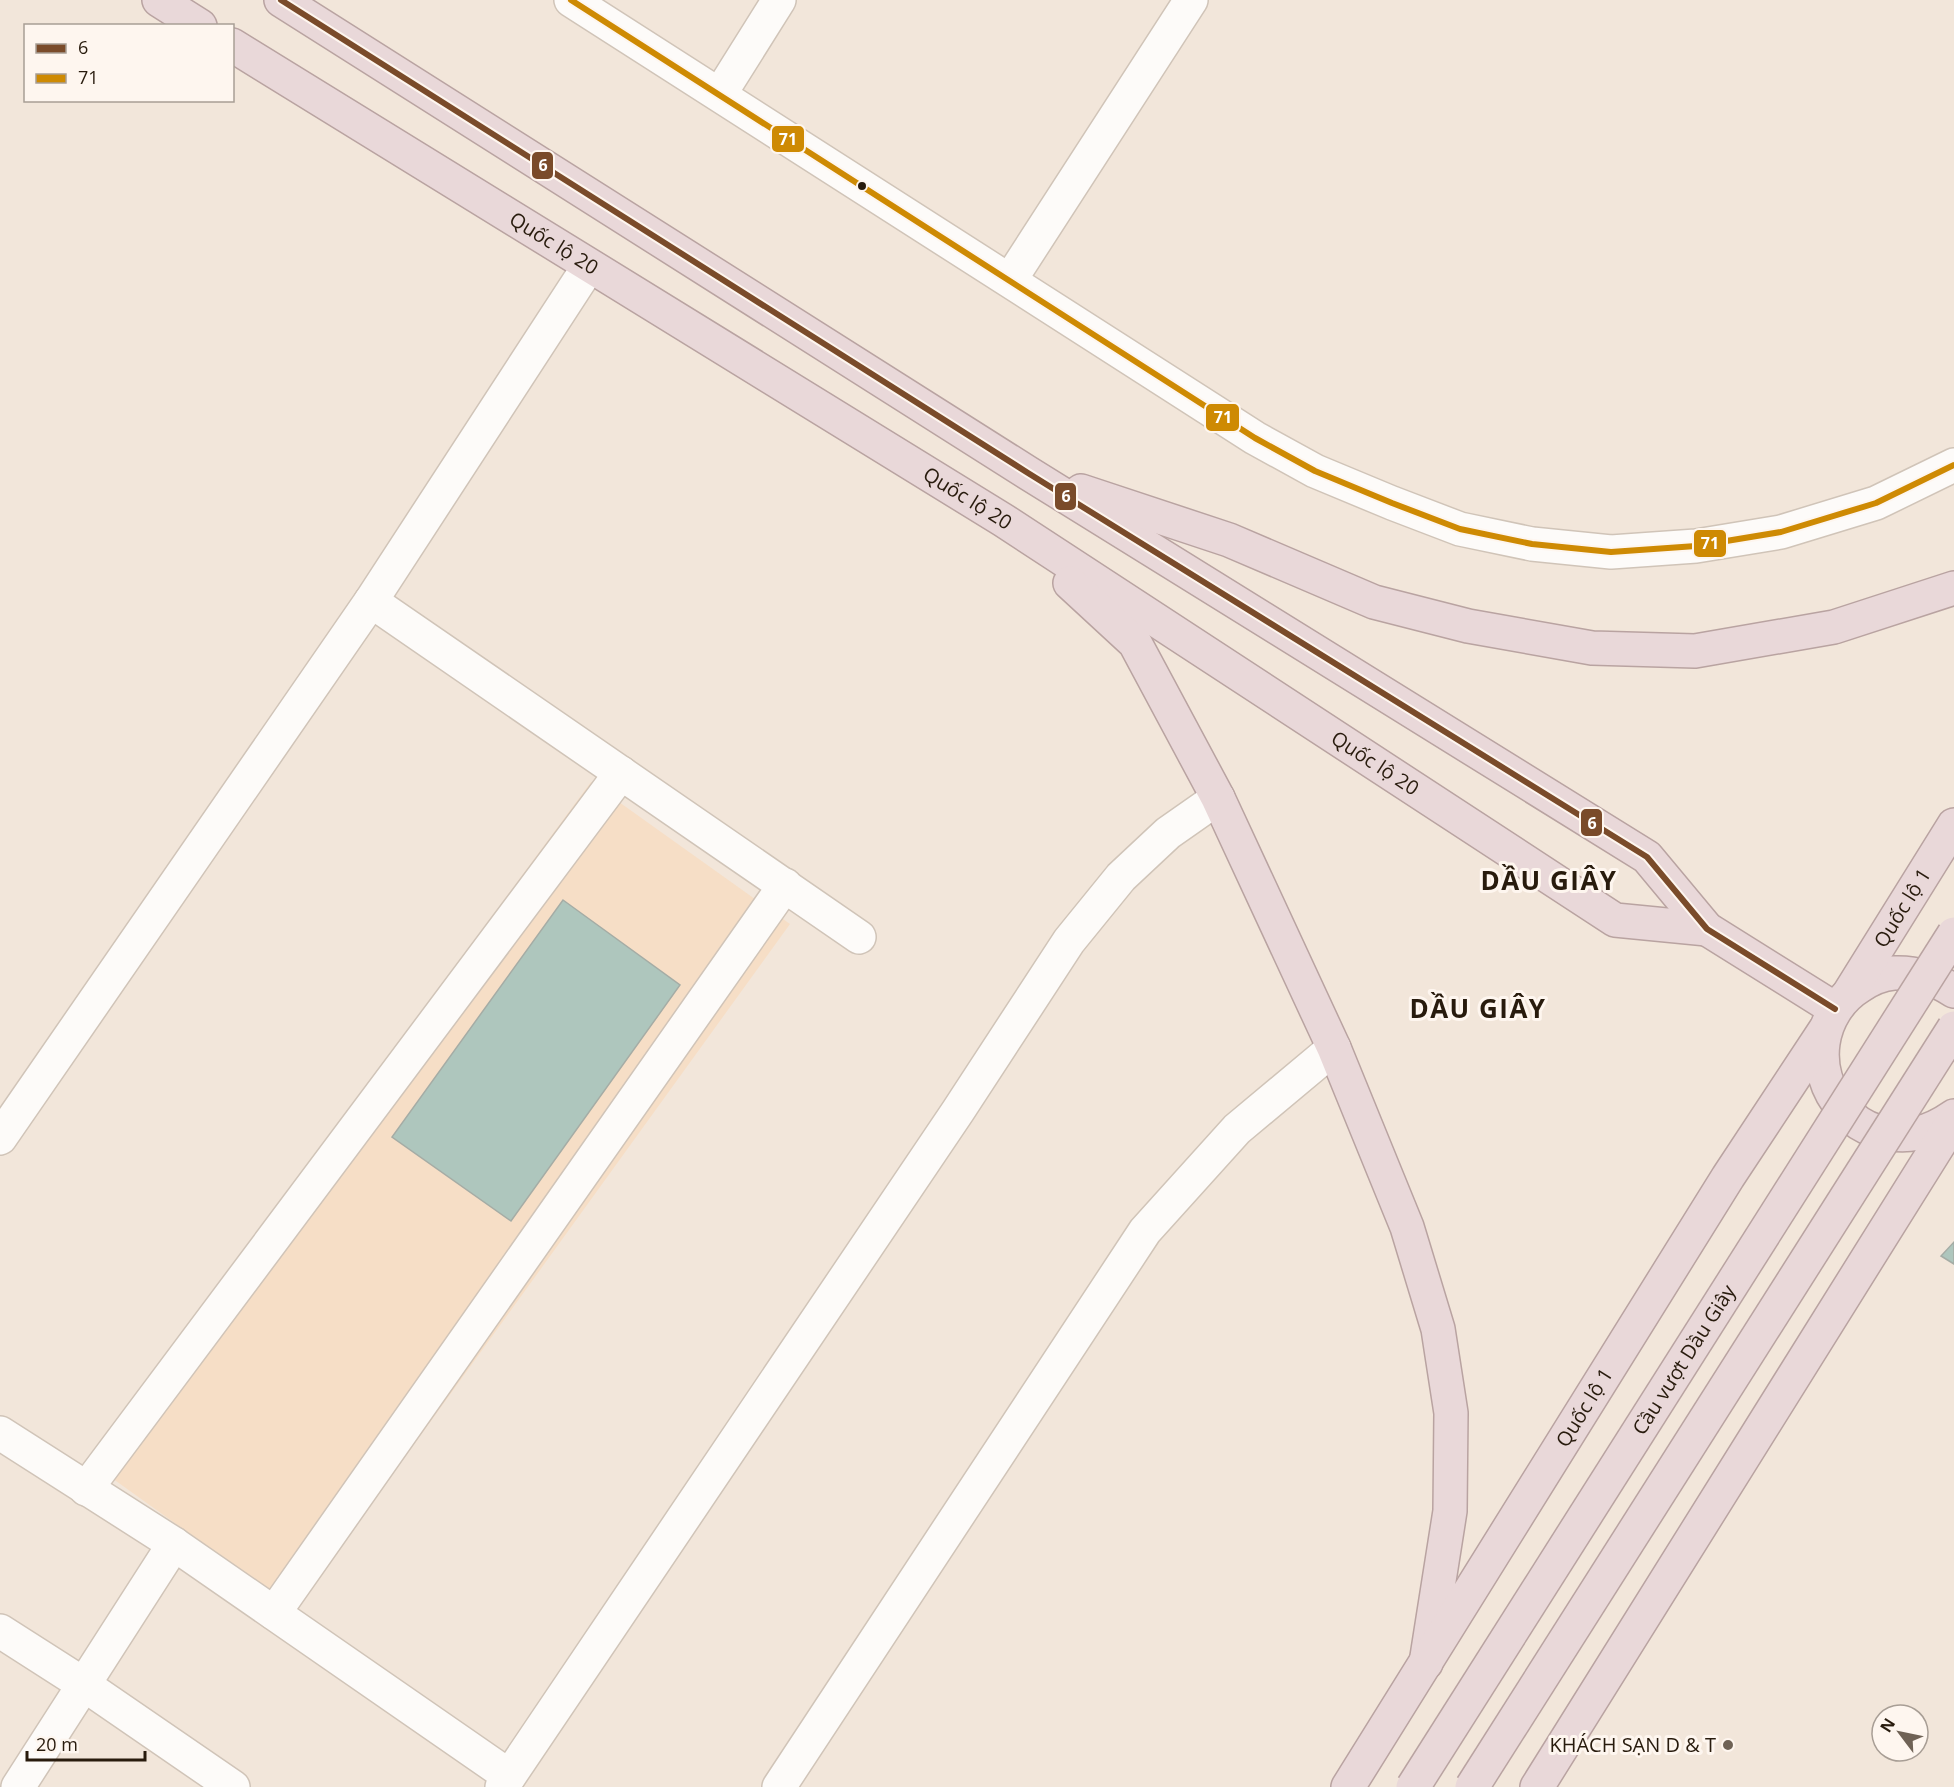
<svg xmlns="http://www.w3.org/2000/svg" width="1954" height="1787" font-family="'Open Sans',sans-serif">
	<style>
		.built { fill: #f6dec6 }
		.building { fill: #aec6bd; stroke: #a5aca5; stroke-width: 1.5 }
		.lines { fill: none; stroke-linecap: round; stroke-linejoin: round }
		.minor-casing { stroke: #d0c4b8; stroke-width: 36 }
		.highway-casing { stroke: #b9a3a1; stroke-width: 36 }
		.minor { stroke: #fdfbf9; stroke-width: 33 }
		.highway { stroke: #e9d8d9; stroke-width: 33 }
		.highway-bridge-casing { stroke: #b9a3a1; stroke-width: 36; stroke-linecap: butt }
		.highway-bridge { stroke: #e9d8d9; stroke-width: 33 }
		.bus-1-casing { stroke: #fef6ef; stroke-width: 10 }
		.bus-2-casing { stroke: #fef6ef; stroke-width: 10 }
		.bus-1 { stroke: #7a4b2a; stroke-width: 6 }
		.bus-2 { stroke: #ce8a03; stroke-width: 6 }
		.bus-dot { fill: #281b0d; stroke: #fef6ef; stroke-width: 2 }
		.poi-dot { fill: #6f6255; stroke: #fef6ef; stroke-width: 2 }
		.labels { text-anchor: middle; stroke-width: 6; stroke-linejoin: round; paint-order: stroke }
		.street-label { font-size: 20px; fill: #281b0d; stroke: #fef6ef }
		.poi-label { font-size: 20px; fill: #281b0d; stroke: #fef6ef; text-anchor: end }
		.district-label { font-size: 26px; font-weight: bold; letter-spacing: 1.5px; fill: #281b0d; stroke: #fef6ef }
		.line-badge { stroke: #fef6ef; stroke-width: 2 }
		.badge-label { font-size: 16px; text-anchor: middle; font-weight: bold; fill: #fff }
	</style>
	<rect width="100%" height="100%" fill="#f2e6da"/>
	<path class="built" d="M591 782 790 924 295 1609 109 1476 90 1461Z"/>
	<g class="building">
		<path d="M563 900 680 985 511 1221 392 1137Z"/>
		<path d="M1954 1242V1264L1941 1256Z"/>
	</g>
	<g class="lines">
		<g class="minor-casing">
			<g id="minor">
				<path d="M571 0 1255 438 1315 471 1392 503 1460 529 1532 544 1611 552 1696 546 1781 532 1876 503 1954 465"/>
				<path d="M720 94 779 0"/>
				<path d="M1010 280 1191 0"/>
				<path d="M371 601 859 937"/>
				<path d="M0 1138 371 601 589 266"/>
				<path d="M0 1433 174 1544 509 1776"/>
				<path d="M86 1489 621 773"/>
				<path d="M274 1613 785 885"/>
				<path d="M0 1631 83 1684 233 1787"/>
				<path d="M18 1787 174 1544"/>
				<path d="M502 1787 958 1111 1069 941 1121 877 1168 833 1218 798"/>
				<path d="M779 1787 1145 1231 1237 1129 1334 1048"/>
			</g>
		</g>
		<g class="highway-casing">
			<g id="highway">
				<path d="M159 0 200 26"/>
				<path d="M281 0 1028 473 1647 857 1707 929 1835 1009"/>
				<path id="s1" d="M232 45 1003 520 1615 920 1707 929"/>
				<path d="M1081 491 1229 540 1374 602 1468 626 1592 648 1695 651 1834 627 1954 588"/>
				<path d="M1070 583 1135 643 1218 798 1334 1048 1407 1227 1438 1329 1451 1413 1450 1511 1426 1663"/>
				<path d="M1954 991C1935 979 1917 972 1894 973 1882 974 1870 979 1860 986 1818 1012 1809 1071 1843 1109 1852 1119 1863 1127 1876 1131 1907 1139 1928 1134 1954 1116"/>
				<path id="s2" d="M1850 992 1954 825"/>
				<path id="s3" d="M1348 1787 1728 1177 1825 1030"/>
				<path d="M1537 1787 1954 1120"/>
			</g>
		</g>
		<use href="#minor" class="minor"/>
		<use href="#highway" class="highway"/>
		<g class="highway-bridge-casing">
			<g id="highway-bridge">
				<path id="s4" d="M1413 1787 1954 934"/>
				<path d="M1472 1787 1954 1028"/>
			</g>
		</g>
		<use href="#highway-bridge" class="highway-bridge"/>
		<g class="bus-1-casing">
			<path id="bus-1" d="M281 0 1028 473 1647 857 1707 929 1835 1009"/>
		</g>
		<g class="bus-2-casing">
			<path id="bus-2" d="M571 0 1255 438 1315 471 1392 503 1460 529 1532 544 1611 552 1696 546 1781 532 1876 503 1954 465"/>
		</g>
		<use href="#bus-1" class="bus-1"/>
		<use href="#bus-2" class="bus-2"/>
	</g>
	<circle class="bus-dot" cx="862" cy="186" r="5"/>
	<circle class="poi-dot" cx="1728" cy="1745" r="6"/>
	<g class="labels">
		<g class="street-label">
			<text dy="7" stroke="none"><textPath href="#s1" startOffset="378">Quốc lộ 20</textPath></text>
			<text dy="7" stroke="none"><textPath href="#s1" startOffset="864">Quốc lộ 20</textPath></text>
			<text dy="7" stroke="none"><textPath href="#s1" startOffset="1350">Quốc lộ 20</textPath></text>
			<text dy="7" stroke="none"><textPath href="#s2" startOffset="99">Quốc lộ 1</textPath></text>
			<text dy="7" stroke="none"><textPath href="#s4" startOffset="506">Cầu vượt Dầu Giây</textPath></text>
			<text dy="7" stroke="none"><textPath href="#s3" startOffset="447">Quốc lộ 1</textPath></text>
		</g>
		<g class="poi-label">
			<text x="1716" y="1752">KHÁCH SẠN D &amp; T</text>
		</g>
		<g class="district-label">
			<text x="1549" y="890">DẦU GIÂY</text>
			<text x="1478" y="1018">DẦU GIÂY</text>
		</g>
	</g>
	<g class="line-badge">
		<rect x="771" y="125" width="34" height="28" rx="6" fill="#ce8a03"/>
		<rect x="531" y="151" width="23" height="29" rx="6" fill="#7a4b2a"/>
		<rect x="1205" y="403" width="35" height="29" rx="6" fill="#ce8a03"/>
		<rect x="1054" y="482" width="23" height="29" rx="6" fill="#7a4b2a"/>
		<rect x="1693" y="529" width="34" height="29" rx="6" fill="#ce8a03"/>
		<rect x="1580" y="808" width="23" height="29" rx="6" fill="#7a4b2a"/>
	</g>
	<g class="badge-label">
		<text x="788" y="145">71</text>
		<text x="543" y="171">6</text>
		<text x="1223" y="423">71</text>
		<text x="1066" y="502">6</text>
		<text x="1710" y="549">71</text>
		<text x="1592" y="829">6</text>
	</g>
	<rect x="24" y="24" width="210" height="78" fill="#fef6ef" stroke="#a89e95" stroke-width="1.5"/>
	<rect x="36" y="44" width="30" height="9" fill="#7a4b2a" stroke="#a89e95" stroke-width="1.5"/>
	<text x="78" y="54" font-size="18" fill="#281b0d">6</text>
	<rect x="36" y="74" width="30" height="9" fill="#ce8a03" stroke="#a89e95" stroke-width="1.5"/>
	<text x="78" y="84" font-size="18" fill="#281b0d">71</text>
	<g transform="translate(1900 1733) rotate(302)"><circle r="28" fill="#fef6ef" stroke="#a89e95" stroke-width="1.5"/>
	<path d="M0-4.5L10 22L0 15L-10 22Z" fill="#6f6255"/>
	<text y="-9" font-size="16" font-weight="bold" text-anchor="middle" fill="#281b0d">N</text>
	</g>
	<path d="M27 1751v9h118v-9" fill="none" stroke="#281b0d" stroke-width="3"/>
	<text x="36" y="1751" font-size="18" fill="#281b0d" stroke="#fef6ef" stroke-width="4.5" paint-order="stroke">20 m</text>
</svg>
